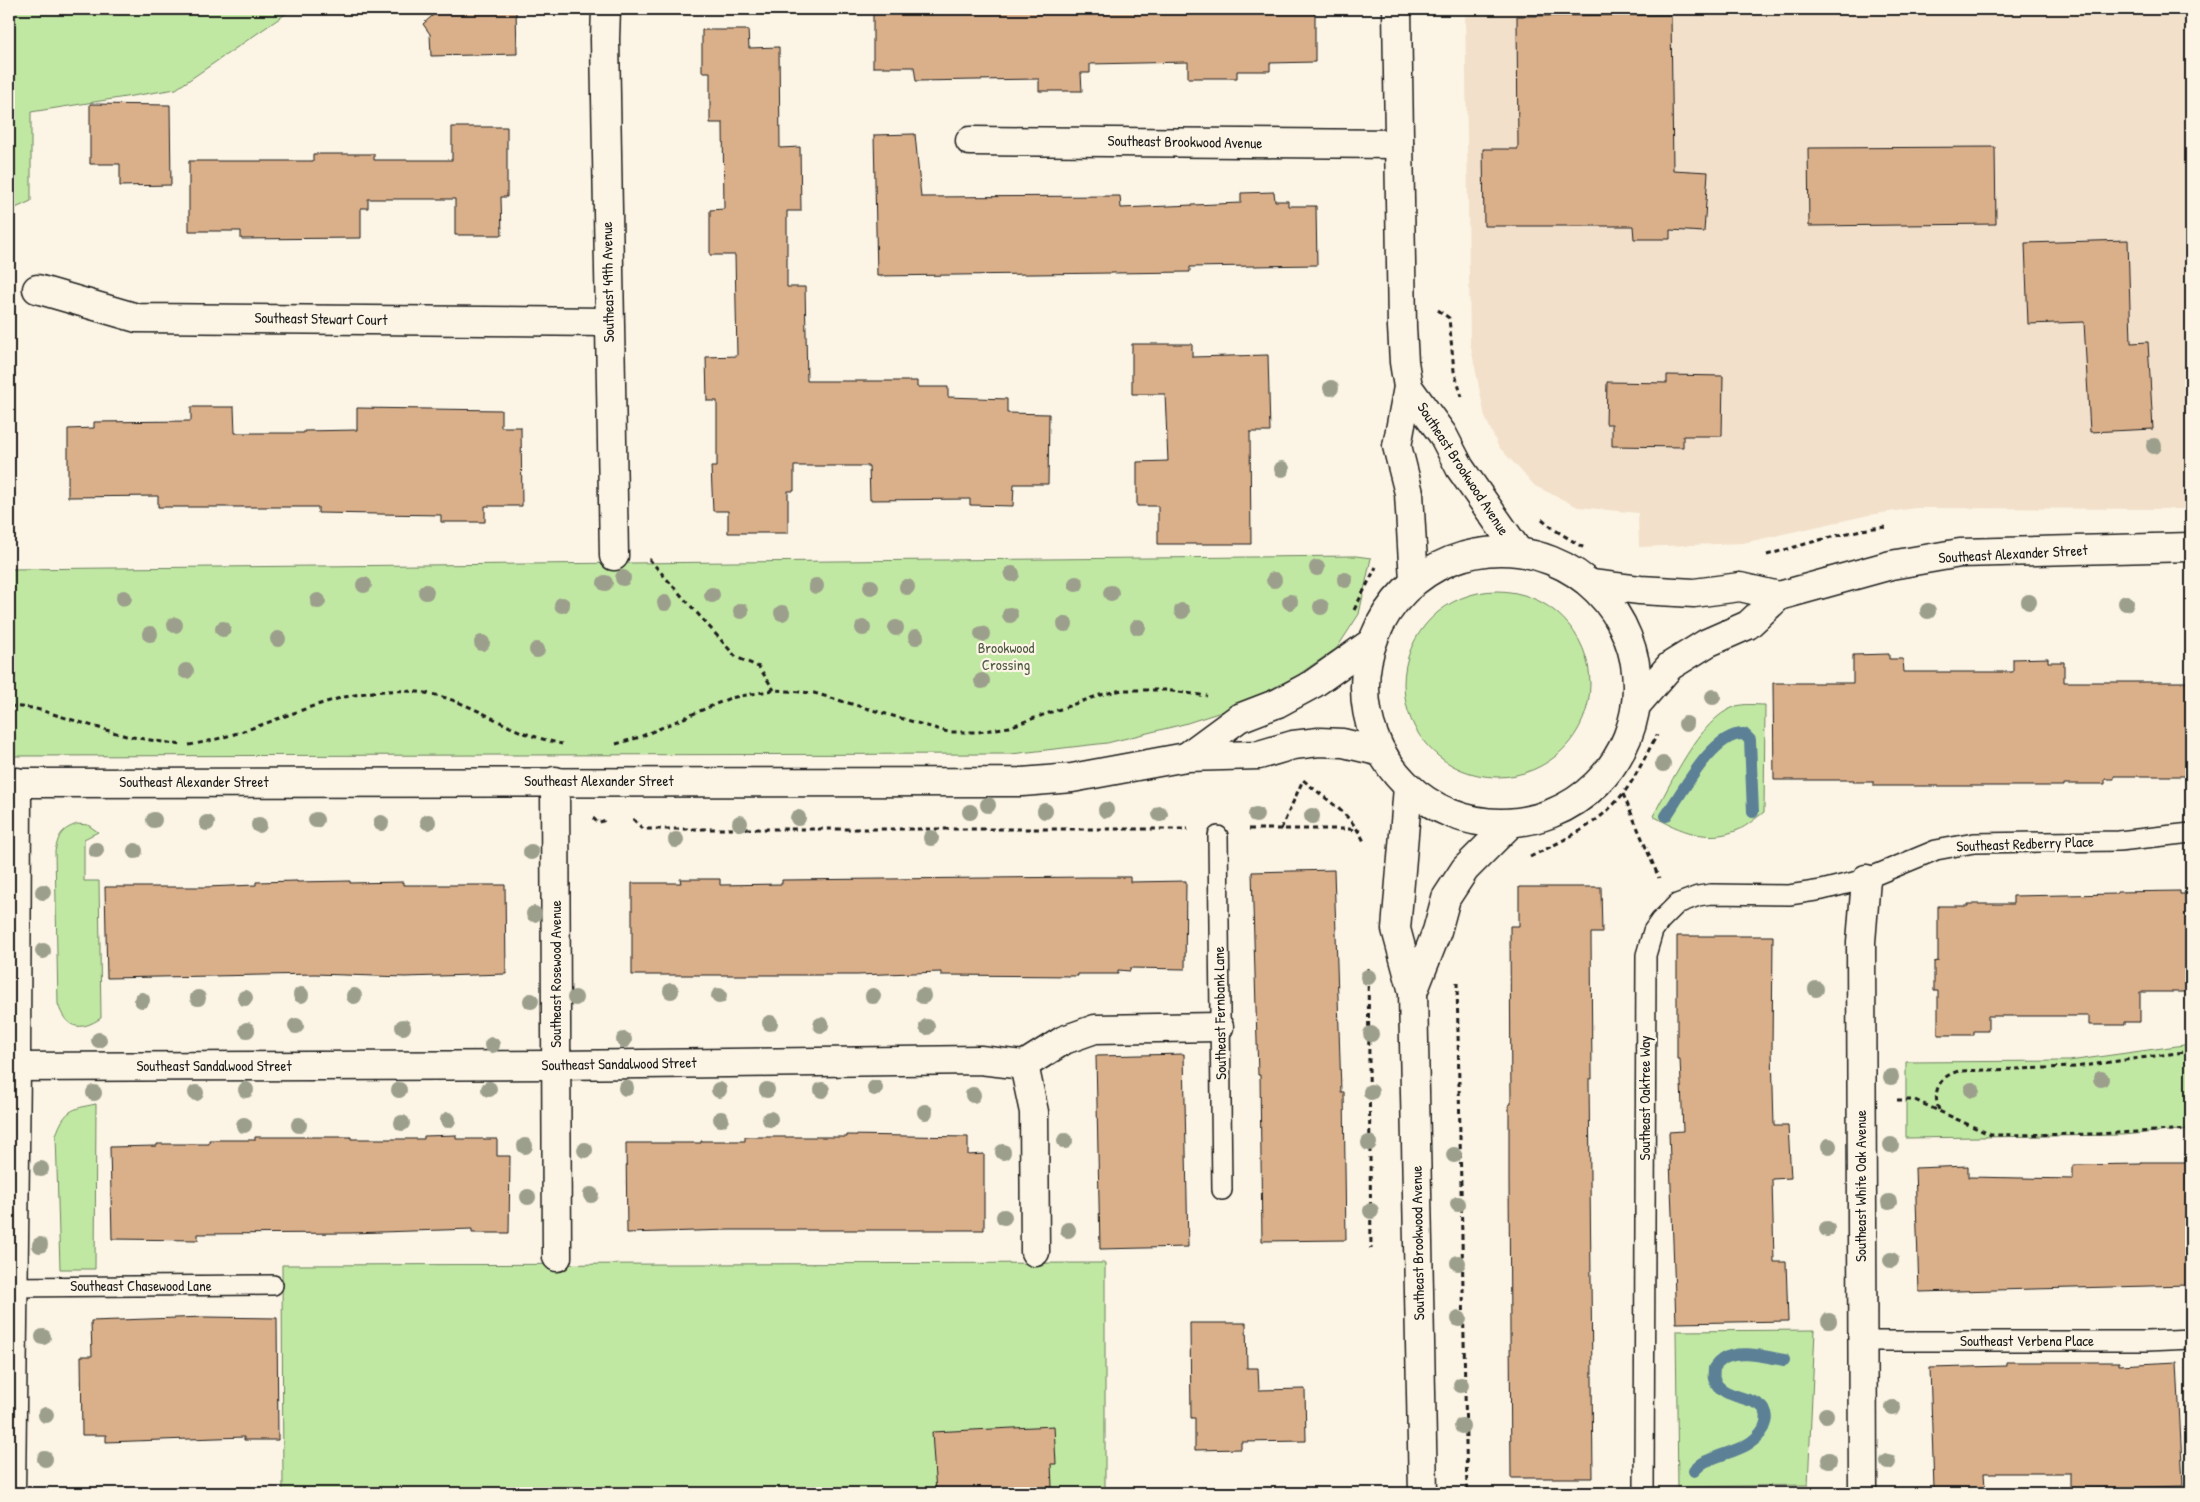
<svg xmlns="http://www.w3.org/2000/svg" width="2200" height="1502" font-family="'Patrick Hand',sans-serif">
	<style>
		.built { fill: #f2e0ca }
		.green { fill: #c1e8a3; stroke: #6e8260 }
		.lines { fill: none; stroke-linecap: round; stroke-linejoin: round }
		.stream { stroke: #5b8095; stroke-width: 12 }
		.building { fill: #dab08b; stroke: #1c1c1c }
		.service-casing { stroke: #1c1c1c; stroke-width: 22 }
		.minor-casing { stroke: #1c1c1c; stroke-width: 31 }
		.tertiary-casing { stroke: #1c1c1c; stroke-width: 31 }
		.path { stroke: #1c1c1c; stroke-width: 3; stroke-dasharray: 5 4; stroke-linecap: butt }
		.service { stroke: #fcf5e5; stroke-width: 19 }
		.minor { stroke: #fcf5e5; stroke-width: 28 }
		.tertiary { stroke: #fcf5e5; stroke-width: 28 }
		.tree { fill: #9c9f8c }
		.labels { text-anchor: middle; stroke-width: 4.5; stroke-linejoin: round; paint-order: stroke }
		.street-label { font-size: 15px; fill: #1c1c1c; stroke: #fcf5e5 }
		.park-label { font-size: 15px; fill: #4e5944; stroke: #fcf5e5 }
	</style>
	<rect width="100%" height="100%" fill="#fcf5e5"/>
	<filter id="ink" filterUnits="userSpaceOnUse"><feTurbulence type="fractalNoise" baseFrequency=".02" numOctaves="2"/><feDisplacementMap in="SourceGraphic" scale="10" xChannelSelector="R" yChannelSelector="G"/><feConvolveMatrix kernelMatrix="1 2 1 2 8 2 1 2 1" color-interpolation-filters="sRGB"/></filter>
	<g filter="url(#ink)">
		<path class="built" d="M1465 9H2191V509L1915 508 1869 515 1743 543 1639 547 1638 513 1578 507 1535 486 1498 446 1485 417 1470 343Z"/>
		<g class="green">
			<path d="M9 9H293L176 89 31 112V201L9 211Z"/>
			<path d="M1356 556 1371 558 1359 614 1337 648 1298 675 1237 707 1184 724 1107 743 1011 754 9 756V569Z"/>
			<circle cx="1497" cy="684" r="93"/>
			<path d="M1765 705 1764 812C1756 818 1747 826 1738 830 1707 843 1680 831 1653 816 1670 785 1700 719 1734 707 1743 703 1755 705 1765 705Z"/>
			<path d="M77 824 88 825 98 832 84 839V881H99L101 1018C80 1032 66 1029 58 1004L55 851C59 834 61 830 77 824Z"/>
			<path d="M2191 1044V1129L2122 1135 1906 1138V1062L2069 1061Z"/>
			<path d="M96 1104 95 1269H60L56 1135C65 1110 71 1109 96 1104Z"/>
			<path d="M1105 1263V1493H283L282 1265Z"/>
			<path d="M1815 1330 1808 1485 1678 1487 1676 1331Z"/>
		</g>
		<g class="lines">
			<g class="stream">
				<path d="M1666 816C1682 793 1713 732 1744 734L1750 740 1753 812"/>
				<path d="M1694 1471C1698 1467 1702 1462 1709 1460 1729 1451 1752 1449 1764 1428 1766 1423 1768 1419 1766 1413 1761 1395 1721 1401 1714 1379 1713 1376 1714 1371 1714 1368 1716 1365 1720 1361 1723 1359 1739 1349 1767 1357 1784 1360"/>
			</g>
		</g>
		<g class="building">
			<path d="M440 9H516L517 54 431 56 430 34 423 24Z"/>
			<path d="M873 9H1315V62L1270 63V71H1237V78H1188V62L1090 64V73H1081L1082 91H1039V79L916 81 914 67H873Z"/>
			<path d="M1671 15 1673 170 1708 172 1704 232 1670 230V239H1634L1633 226H1484L1483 149H1518L1517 16Z"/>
			<path d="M702 30H748L749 48 779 47 780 148 800 147 801 211H787V287H805L807 381H917V387H948V397L1007 399V413L1049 414 1048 484H1014L1013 506 970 505V499L870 500 869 466H794V491H788V533H728V511H713L711 467H717V401H707L706 357 737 356 735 255H710V210L724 209 723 123H710V72H702Z"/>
			<path d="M90 104 170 105 171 185 120 186V164H90Z"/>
			<path d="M452 127H507V197H501L502 235H455V199H368V208H361V238L241 239V231H189V161H313V154H374V160H452Z"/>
			<path d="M915 134 921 197 1120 196 1121 208 1241 203V193L1274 192 1275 201H1288V206H1316L1317 265 1190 267V272L877 276 874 135Z"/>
			<path d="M1995 147 1996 224 1809 226 1808 148Z"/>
			<path d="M2128 240 2131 343 2148 342 2153 429 2090 432 2084 322 2028 324 2025 243Z"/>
			<path d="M1132 344H1192V357L1268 355 1270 432H1250L1251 544H1158V506H1137V462L1168 461 1165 394H1132Z"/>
			<path d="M1667 375 1723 376 1722 436H1683V447L1612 446V424H1606L1607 382 1667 383Z"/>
			<path d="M191 407H234L235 433H304V431L357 430V408L501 410V427H521L522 506H485V522H441V515L318 513V507H158V496L68 497V429L94 428V422L191 421Z"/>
			<path d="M1889 654V659H1903L1904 672H2013V659L2048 658V662H2064V682H2191V776H2114V779H2105V784H2064V786H1874V782H1854V780H1774L1773 683H1853V655Z"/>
			<path d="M1334 870 1341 1092H1344L1346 1240 1262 1241 1260 1075H1258L1252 872Z"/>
			<path d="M1090 877H1130V882L1186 881 1185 969 1130 968V971L1118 970V974H1078V976L941 975V972L857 975H632V883H681L680 879H720V885L782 884V880Z"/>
			<path d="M297 881V882L350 881V883L403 882V885H505L506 974 405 977 315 974 107 978 105 887H206L256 885V882Z"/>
			<path d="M1519 887H1601L1602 933H1591L1592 1079H1589L1593 1478H1511L1509 1181V1104H1511L1510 926H1519Z"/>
			<path d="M2180 891V894H2191V992H2140V1022H2125V1025H2089V1016H1988V1031H1974V1035H1938V991H1934V962L1938 961V906H1968V904H2013V896L2117 894V892Z"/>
			<path d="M1677 936H1773L1772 1050 1774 1126H1788L1791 1178 1772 1179 1774 1262H1786L1788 1321 1676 1323 1669 1132 1683 1131 1680 1059H1677Z"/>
			<path d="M1184 1054 1188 1247 1100 1249 1096 1056Z"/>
			<path d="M456 1135V1139H497V1156H510L509 1233H472V1229L351 1233 198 1234V1240L112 1239 110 1147 157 1146V1144H209V1140H255V1137H351V1139H424V1136Z"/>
			<path d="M847 1135 968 1137V1155L984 1154V1230H730L627 1233 626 1143H701V1141H745V1137H847Z"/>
			<path d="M2141 1162H2187L2188 1285 1919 1292 1915 1168 1968 1166V1177L2073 1179V1165L2141 1164Z"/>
			<path d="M205 1317 277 1318 278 1440H244V1437L106 1442V1435H82L81 1356H92L91 1321Z"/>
			<path d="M1190 1323H1246L1247 1368H1258L1259 1390 1305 1389 1306 1441 1241 1442V1449L1195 1450V1418H1191Z"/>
			<path d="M2006 1362H2119V1365L2177 1362 2183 1486 2070 1489V1473H1984L1985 1488 1934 1489 1930 1368 2006 1366Z"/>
			<path d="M1054 1426 1056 1464H1051L1052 1487 936 1493 932 1432Z"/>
		</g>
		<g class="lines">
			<g class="service-casing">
				<g id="service">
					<path d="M1218 836 1222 1190"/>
					<path d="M9 1287 273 1285"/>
					<path d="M1862 1341H2147L2191 1339"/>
					<path d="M1644 1493 1646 955 1653 931 1660 921 1677 904 1698 896 1711 894 1789 895 1822 890 1866 879 1936 850 1974 843 2119 841 2191 833"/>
				</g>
			</g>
			<g class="minor-casing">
				<g id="minor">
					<path d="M606 9 605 39 614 556"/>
					<path d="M970 141 1399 144"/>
					<path d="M37 289 137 318 608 322"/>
					<path d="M1186 757 1239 718 1278 703 1313 684 1371 643"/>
					<path d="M555 781 557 1257"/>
					<path d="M9 783 1022 782 1072 778 1186 757 1259 755 1293 745 1319 742 1343 743 1381 752"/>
					<path d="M1024 1065 1034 1112 1035 1252"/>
					<path d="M9 1067 557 1065 980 1060 1024 1065 1064 1040 1095 1029 1219 1027"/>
					<path d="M11 1493 16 1067 17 782"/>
					<path d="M1863 1493 1861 942 1866 879"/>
				</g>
			</g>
			<g class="tertiary-casing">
				<g id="tertiary">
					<path d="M1397 9 1402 327 1404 362 1408 387 1397 446 1409 493 1414 581"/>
					<path d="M1408 387 1443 435 1460 468 1518 551"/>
					<circle cx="1501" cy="687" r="136"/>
					<path d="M1591 584 1640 590 1694 593 1740 587 1779 596"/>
					<path d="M1637 704 1670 666 1707 643 1748 625 1779 596 1891 565 1960 553 2191 547"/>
					<path d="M1408 787 1396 929 1413 992 1423 1493"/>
					<path d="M1413 992 1437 931 1446 898 1465 869 1511 823"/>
				</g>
			</g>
			<g class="path">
				<path d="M1438 310 1449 318 1454 371 1462 397"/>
				<path d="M1542 519 1555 530 1584 548"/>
				<path d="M1767 555C1788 549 1873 523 1889 528"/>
				<path d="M649 559 736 657 759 667 774 690"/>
				<path d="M1354 610 1376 567"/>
				<path d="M9 706 33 708 126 736 181 745"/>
				<path d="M616 744 640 737 730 698 774 690 814 693 948 732H978L1009 727 1100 695 1122 690H1165L1207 696"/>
				<path d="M189 745C275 731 340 677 431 694 460 700 486 715 512 728 528 735 545 740 562 744"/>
				<path d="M1623 794 1659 878"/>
				<path d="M593 818 598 823 605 820"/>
				<path d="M633 819 643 829H1188"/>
				<path d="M1249 829H1349L1360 831"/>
				<path d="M1281 829 1303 780C1327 800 1353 815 1365 844"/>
				<path d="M1530 857C1564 840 1598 825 1622 795 1636 778 1646 754 1657 735"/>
				<path d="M1368 968 1371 1249"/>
				<path d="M1457 982 1467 1493"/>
				<path d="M1897 1100H1915L1991 1135 2098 1134 2191 1129"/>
				<path d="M1939 1110C1932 1091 1939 1076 1959 1071L2075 1067 2191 1051"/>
			</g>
			<use href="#service" class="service"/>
			<use href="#minor" class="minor"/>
			<use href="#tertiary" class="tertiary"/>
		</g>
		<g class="tree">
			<circle cx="1331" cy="388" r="8"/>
			<circle cx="2154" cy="446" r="8"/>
			<circle cx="1282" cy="469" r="8"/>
			<circle cx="1317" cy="568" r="8"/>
			<circle cx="1012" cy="574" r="8"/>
			<circle cx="623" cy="578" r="8"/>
			<circle cx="1274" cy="580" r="8"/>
			<circle cx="1345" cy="580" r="8"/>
			<circle cx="605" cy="583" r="8"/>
			<circle cx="1076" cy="584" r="8"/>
			<circle cx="364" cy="585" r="8"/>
			<circle cx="816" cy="586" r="8"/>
			<circle cx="871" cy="587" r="8"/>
			<circle cx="907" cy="587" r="8"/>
			<circle cx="426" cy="592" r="8"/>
			<circle cx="1111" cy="593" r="8"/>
			<circle cx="712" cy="595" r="8"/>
			<circle cx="124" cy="598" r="8"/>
			<circle cx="318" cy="601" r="8"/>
			<circle cx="1290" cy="602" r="8"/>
			<circle cx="2029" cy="602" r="8"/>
			<circle cx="665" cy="603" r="8"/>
			<circle cx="2126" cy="603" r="8"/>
			<circle cx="562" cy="605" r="8"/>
			<circle cx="1321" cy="607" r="8"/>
			<circle cx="741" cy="611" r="8"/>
			<circle cx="1182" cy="611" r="8"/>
			<circle cx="1928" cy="611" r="8"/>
			<circle cx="782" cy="613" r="8"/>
			<circle cx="1010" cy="615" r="8"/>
			<circle cx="1065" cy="624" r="8"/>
			<circle cx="175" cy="625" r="8"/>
			<circle cx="1138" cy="627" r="8"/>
			<circle cx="863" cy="628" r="8"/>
			<circle cx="896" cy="628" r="8"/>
			<circle cx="223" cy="629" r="8"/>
			<circle cx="150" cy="634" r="8"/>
			<circle cx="982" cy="634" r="8"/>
			<circle cx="916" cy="637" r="8"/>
			<circle cx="278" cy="639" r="8"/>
			<circle cx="482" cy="643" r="8"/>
			<circle cx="537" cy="650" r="8"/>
			<circle cx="186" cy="671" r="8"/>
			<circle cx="982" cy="681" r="8"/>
			<circle cx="1713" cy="697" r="8"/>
			<circle cx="1686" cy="724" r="8"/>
			<circle cx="1663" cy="764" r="8"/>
			<circle cx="988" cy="805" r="8"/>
			<circle cx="1106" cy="810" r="8"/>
			<circle cx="1045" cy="811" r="8"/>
			<circle cx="970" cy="812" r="8"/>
			<circle cx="1160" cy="814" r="8"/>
			<circle cx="1256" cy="815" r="8"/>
			<circle cx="1312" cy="816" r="8"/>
			<circle cx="798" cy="818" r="8"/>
			<circle cx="154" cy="820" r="8"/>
			<circle cx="316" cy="820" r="8"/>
			<circle cx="428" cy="822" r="8"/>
			<circle cx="207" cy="823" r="8"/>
			<circle cx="381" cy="823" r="8"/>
			<circle cx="740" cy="823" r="8"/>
			<circle cx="259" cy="825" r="8"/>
			<circle cx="931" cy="838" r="8"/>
			<circle cx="676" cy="840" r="8"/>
			<circle cx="96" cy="850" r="8"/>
			<circle cx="135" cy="851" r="8"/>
			<circle cx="531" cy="852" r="8"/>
			<circle cx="43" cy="892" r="8"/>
			<circle cx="534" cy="914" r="8"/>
			<circle cx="43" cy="951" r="8"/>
			<circle cx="1368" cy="977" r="8"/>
			<circle cx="1816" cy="989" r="8"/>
			<circle cx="671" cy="991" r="8"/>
			<circle cx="301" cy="995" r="8"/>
			<circle cx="354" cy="996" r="8"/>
			<circle cx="719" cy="996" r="8"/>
			<circle cx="873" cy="996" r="8"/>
			<circle cx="923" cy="996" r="8"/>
			<circle cx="198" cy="998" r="8"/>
			<circle cx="245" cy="998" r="8"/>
			<circle cx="575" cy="998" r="8"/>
			<circle cx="142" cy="1000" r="8"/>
			<circle cx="531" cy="1001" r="8"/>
			<circle cx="770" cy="1023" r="8"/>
			<circle cx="821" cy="1025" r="8"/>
			<circle cx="296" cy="1026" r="8"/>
			<circle cx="403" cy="1027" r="8"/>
			<circle cx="927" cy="1027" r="8"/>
			<circle cx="247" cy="1030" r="8"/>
			<circle cx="1371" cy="1034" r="8"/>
			<circle cx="99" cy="1040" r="8"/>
			<circle cx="624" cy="1040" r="8"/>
			<circle cx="492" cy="1045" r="8"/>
			<circle cx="1891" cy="1077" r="8"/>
			<circle cx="2101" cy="1079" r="8"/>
			<circle cx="626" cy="1088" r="8"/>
			<circle cx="875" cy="1088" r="8"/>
			<circle cx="489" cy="1089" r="8"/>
			<circle cx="246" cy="1090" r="8"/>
			<circle cx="399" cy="1090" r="8"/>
			<circle cx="719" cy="1090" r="8"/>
			<circle cx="767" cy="1090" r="8"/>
			<circle cx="822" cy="1090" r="8"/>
			<circle cx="1972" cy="1090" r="8"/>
			<circle cx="1371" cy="1092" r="8"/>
			<circle cx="94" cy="1093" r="8"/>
			<circle cx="196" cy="1093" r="8"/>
			<circle cx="973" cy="1095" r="8"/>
			<circle cx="925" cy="1112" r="8"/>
			<circle cx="721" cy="1119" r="8"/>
			<circle cx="770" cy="1119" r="8"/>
			<circle cx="448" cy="1120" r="8"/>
			<circle cx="402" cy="1123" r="8"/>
			<circle cx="244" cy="1125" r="8"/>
			<circle cx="299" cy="1125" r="8"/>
			<circle cx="1065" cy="1141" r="8"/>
			<circle cx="1369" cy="1143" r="8"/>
			<circle cx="1891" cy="1145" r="8"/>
			<circle cx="525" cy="1146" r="8"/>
			<circle cx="1829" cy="1146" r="8"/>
			<circle cx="585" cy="1150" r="8"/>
			<circle cx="1003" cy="1152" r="8"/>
			<circle cx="1454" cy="1155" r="8"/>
			<circle cx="41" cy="1169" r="8"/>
			<circle cx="591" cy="1195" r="8"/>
			<circle cx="528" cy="1197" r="8"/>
			<circle cx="1889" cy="1202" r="8"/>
			<circle cx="1458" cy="1204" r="8"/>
			<circle cx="1371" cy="1211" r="8"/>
			<circle cx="1004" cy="1217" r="8"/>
			<circle cx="1827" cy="1229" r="8"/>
			<circle cx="1068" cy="1230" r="8"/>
			<circle cx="40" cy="1245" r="8"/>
			<circle cx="1891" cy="1260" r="8"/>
			<circle cx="1458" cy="1263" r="8"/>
			<circle cx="1459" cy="1319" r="8"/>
			<circle cx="1829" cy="1321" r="8"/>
			<circle cx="43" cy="1337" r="8"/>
			<circle cx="1461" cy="1385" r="8"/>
			<circle cx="1893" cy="1408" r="8"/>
			<circle cx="46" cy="1415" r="8"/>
			<circle cx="1826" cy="1415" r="8"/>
			<circle cx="1462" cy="1426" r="8"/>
			<circle cx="45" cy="1459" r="8"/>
			<circle cx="1829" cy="1460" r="8"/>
			<circle cx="1888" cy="1462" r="8"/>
		</g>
	</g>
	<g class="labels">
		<g class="street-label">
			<text transform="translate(1185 142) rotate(1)" y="5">Southeast Brookwood Avenue</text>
			<text transform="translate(608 282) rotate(-91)" y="5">Southeast 49th Avenue</text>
			<text transform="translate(321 319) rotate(1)" y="5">Southeast Stewart Court</text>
			<text transform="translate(1463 469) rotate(57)" y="5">Southeast Brookwood Avenue</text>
			<text transform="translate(2013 554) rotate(-3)" y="5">Southeast Alexander Street</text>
			<text x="599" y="786">Southeast Alexander Street</text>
			<text x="194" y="787">Southeast Alexander Street</text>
			<text transform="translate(2025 844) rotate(-2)" y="5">Southeast Redberry Place</text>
			<text transform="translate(556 974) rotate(-90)" y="5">Southeast Rosewood Avenue</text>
			<text transform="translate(1220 1013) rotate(-91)" y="5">Southeast Fernbank Lane</text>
			<text transform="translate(619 1064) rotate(-1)" y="5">Southeast Sandalwood Street</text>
			<text x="214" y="1071">Southeast Sandalwood Street</text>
			<text transform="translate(1645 1098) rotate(-90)" y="5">Southeast Oaktree Way</text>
			<text transform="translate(1861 1186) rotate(-90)" y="5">Southeast White Oak Avenue</text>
			<text transform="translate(1418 1243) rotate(-91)" y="5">Southeast Brookwood Avenue</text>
			<text x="141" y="1291">Southeast Chasewood Lane</text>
			<text x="2027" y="1346">Southeast Verbena Place</text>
		</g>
		<g class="park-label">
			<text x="1006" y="653">Brookwood<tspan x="1006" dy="17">Crossing</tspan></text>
		</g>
	</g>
	<rect width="2200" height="1502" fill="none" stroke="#fcf5e5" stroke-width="30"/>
	<rect x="15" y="15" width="2170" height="1472" fill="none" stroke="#1c1c1c" stroke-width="2" filter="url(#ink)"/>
</svg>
